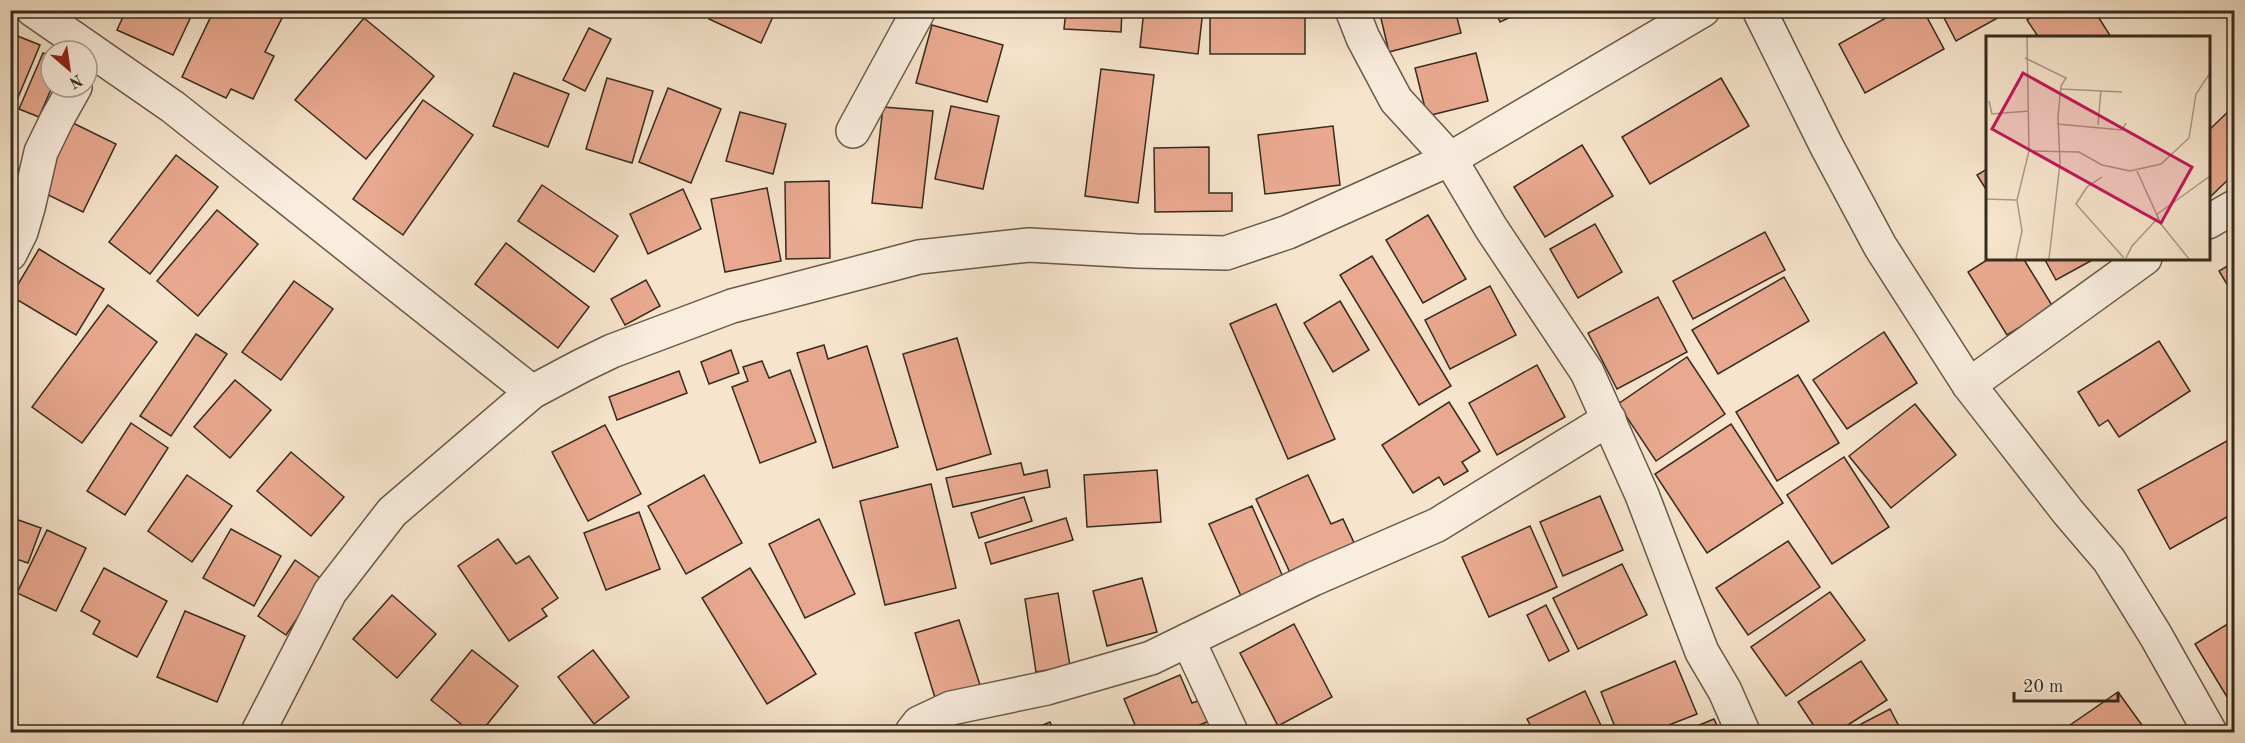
<svg xmlns="http://www.w3.org/2000/svg" width="2245" height="743" font-family="'Old Standard TT',serif">
	<style>
		.building { fill: #e9a990; stroke: #362b1d; stroke-width: 1.5 }
		.lines { fill: none; stroke-linecap: round; stroke-linejoin: round }
		.minor-casing { stroke: #665949; stroke-width: 36 }
		.minor { stroke: #f9edde; stroke-width: 33 }
		.inset-road { fill: none; stroke: #a99a86; stroke-width: 1.5 }
		.view { fill: #c2185b; fill-opacity: 0.15; stroke: #c2185b; stroke-width: 3 }
		.inset-edge { fill: none; stroke: #362b1d; stroke-width: 3 }
	</style>
	<rect width="100%" height="100%" fill="#f6e4cc"/>
	<filter id="stains"><feTurbulence type="fractalNoise" baseFrequency=".00333" numOctaves="4"/><feColorMatrix values="0 0 0 0 .2 0 0 0 0 .09 0 0 0 0 .02 0 0 0 .5 -.17"/></filter>
	<radialGradient id="worn" r=".72"><stop offset=".6" stop-color="#630" stop-opacity="0"/><stop offset="1" stop-color="#630" stop-opacity=".3"/></radialGradient>
	<g class="building">
		<path d="M126 10H194L173 55 117 30Z"/>
		<path d="M214 10H276L284 14 265 52 274 56 253 99 231 89 226 98 182 77Z"/>
		<path d="M712 10H776L761 43 709 19Z"/>
		<path d="M1066 10H1122L1121 32 1064 29Z"/>
		<path d="M1144 10H1203L1198 54 1140 47Z"/>
		<rect x="1210" y="10" width="95" height="44"/>
		<path d="M1379 10H1455L1461 33 1389 52Z"/>
		<path d="M1495 10H1526L1500 22Z"/>
		<path d="M1900 10H1923L1944 49 1865 93 1839 44Z"/>
		<path d="M1940 10H2000L2003 15 1956 41Z"/>
		<path d="M2041 10H2094L2111 37 2039 38 2027 20Z"/>
		<path d="M364 18 434 76 366 159 295 100Z"/>
		<path d="M932 25 1003 45 987 102 916 83Z"/>
		<path d="M589 28 611 39 585 91 563 80Z"/>
		<path d="M10 33 40 45 14 107 10 106Z"/>
		<path d="M43 53 51 56 52 87 39 117 19 109Z"/>
		<path d="M1476 53 1488 101 1427 116 1415 68Z"/>
		<path d="M1101 69 1154 75 1138 203 1085 196Z"/>
		<path d="M514 73 569 94 548 147 493 126Z"/>
		<path d="M607 78 653 91 632 163 586 149Z"/>
		<path d="M1721 78 1749 126 1650 184 1622 137Z"/>
		<path d="M668 88 721 109 691 183 639 162Z"/>
		<path d="M423 100 473 135 403 235 353 199Z"/>
		<path d="M951 106 999 116 983 189 935 179Z"/>
		<path d="M2234 106V174L2208 199V131Z"/>
		<path d="M883 107 933 111 922 208 872 203Z"/>
		<path d="M740 112 786 124 773 174 726 161Z"/>
		<path d="M73 123 116 144 83 212 40 191Z"/>
		<path d="M1333 126 1340 185 1265 194 1258 135Z"/>
		<path d="M1582 145 1613 196 1545 237 1514 187Z"/>
		<path d="M1209 147V193H1232V211L1155 212 1154 148Z"/>
		<path d="M176 155 218 187 150 274 109 242Z"/>
		<path d="M1987 169V191L1977 175Z"/>
		<path d="M829 181 830 258 786 259 785 182Z"/>
		<path d="M542 185 618 236 594 272 518 221Z"/>
		<path d="M767 188 781 261 725 272 711 199Z"/>
		<path d="M683 189 701 229 648 254 630 214Z"/>
		<path d="M217 210 258 244 198 316 157 281Z"/>
		<path d="M1428 215 1466 279 1423 303 1386 240Z"/>
		<path d="M1595 224 1622 272 1578 298 1550 249Z"/>
		<path d="M1765 232 1785 270 1693 319 1673 281Z"/>
		<path d="M506 243 589 307 558 348 475 284Z"/>
		<path d="M39 249 104 289 76 335 11 296Z"/>
		<path d="M1372 256 1451 386 1419 405 1340 275Z"/>
		<path d="M1990 258H2023L2053 307 2007 335 1968 272Z"/>
		<path d="M2044 258H2096L2056 280Z"/>
		<path d="M2234 262V296L2219 271Z"/>
		<path d="M1784 277 1809 321 1718 374 1692 330Z"/>
		<path d="M646 280 660 306 625 325 611 299Z"/>
		<path d="M294 281 333 309 281 380 242 352Z"/>
		<path d="M1490 286 1516 335 1450 369 1425 320Z"/>
		<path d="M1658 297 1687 352 1617 389 1588 333Z"/>
		<path d="M1340 301 1369 350 1333 372 1304 323Z"/>
		<path d="M1276 304 1335 439 1288 459 1230 324Z"/>
		<path d="M108 305 157 342 82 443 32 407Z"/>
		<path d="M1884 332 1917 383 1847 429 1813 380Z"/>
		<path d="M196 334 227 354 171 436 140 416Z"/>
		<path d="M957 338 991 454 937 470 903 354Z"/>
		<path d="M2159 341 2190 391 2119 437 2108 420 2099 426 2078 392Z"/>
		<path d="M824 345 828 359 867 346 898 447 833 468 797 353Z"/>
		<path d="M731 350 739 373 709 384 701 362Z"/>
		<path d="M1687 357 1725 414 1656 461 1618 404Z"/>
		<path d="M762 361 769 378 790 370 816 442 760 463 732 387 748 381 743 367Z"/>
		<path d="M1537 365 1565 417 1497 455 1469 403Z"/>
		<path d="M679 371 687 393 617 420 609 397Z"/>
		<path d="M1798 375 1839 443 1777 481 1736 412Z"/>
		<path d="M235 380 271 410 230 458 194 427Z"/>
		<path d="M1449 402 1480 451 1462 462 1468 471 1444 485 1439 477 1413 493 1382 445Z"/>
		<path d="M1915 404 1956 455 1891 508 1849 456Z"/>
		<path d="M131 423 168 448 125 515 87 491Z"/>
		<path d="M1731 424 1783 503 1707 553 1655 474Z"/>
		<path d="M605 425 641 494 588 521 552 452Z"/>
		<path d="M2234 437V513L2170 549 2138 490Z"/>
		<path d="M291 452 344 497 311 536 257 491Z"/>
		<path d="M1844 457 1889 527 1832 564 1787 495Z"/>
		<path d="M10 459 18 463 10 481Z"/>
		<path d="M1021 463 1024 475 1047 470 1050 487 953 507 946 478Z"/>
		<path d="M1157 470 1161 522 1087 527 1084 475Z"/>
		<path d="M187 475 232 506 192 562 148 531Z"/>
		<path d="M704 475 742 543 686 574 648 506Z"/>
		<path d="M1308 475 1331 524 1343 519 1356 547 1292 577 1256 499Z"/>
		<path d="M931 484 956 588 885 605 860 501Z"/>
		<path d="M1600 496 1623 550 1563 576 1540 522Z"/>
		<path d="M1024 497 1032 521 979 538 971 513Z"/>
		<path d="M1252 506 1283 577 1241 596 1209 524Z"/>
		<path d="M639 512 660 569 606 590 584 533Z"/>
		<path d="M10 517 41 528 28 563 10 557Z"/>
		<path d="M1066 518 1073 540 991 564 985 543Z"/>
		<path d="M819 519 855 594 805 618 769 544Z"/>
		<path d="M1530 526 1557 587 1489 617 1462 557Z"/>
		<path d="M231 529 281 556 254 606 203 578Z"/>
		<path d="M47 530 86 548 56 611 17 593Z"/>
		<path d="M498 539 516 564 529 556 558 598 542 609 547 616 509 641 458 566Z"/>
		<path d="M1788 541 1820 587 1748 635 1716 588Z"/>
		<path d="M295 560 323 580 286 635 258 616Z"/>
		<path d="M1622 564 1647 615 1578 649 1553 598Z"/>
		<path d="M104 568 167 601 137 657 93 634 100 621 81 611Z"/>
		<path d="M750 568 816 674 767 704 702 598Z"/>
		<path d="M1142 578 1157 632 1107 646 1093 591Z"/>
		<path d="M1830 592 1865 640 1786 696 1751 647Z"/>
		<path d="M1058 593 1070 666 1036 672 1025 599Z"/>
		<path d="M392 595 436 634 397 678 353 639Z"/>
		<path d="M1546 605 1569 651 1549 661 1527 615Z"/>
		<path d="M185 611 245 636 217 702 157 677Z"/>
		<path d="M959 620 981 688 936 701 915 633Z"/>
		<path d="M2234 620V693L2227 697 2195 644Z"/>
		<path d="M1294 624 1332 697 1278 726 1240 653Z"/>
		<path d="M472 650 518 686 481 732H471L431 700Z"/>
		<path d="M593 650 629 697 594 724 558 677Z"/>
		<path d="M1675 661 1697 714 1651 732H1617L1601 692Z"/>
		<path d="M1861 661 1887 700 1837 732H1818L1798 702Z"/>
		<path d="M1180 675 1192 703 1203 699 1212 720 1197 726 1200 732H1138L1124 699Z"/>
		<path d="M1585 691 1604 732H1534L1527 719Z"/>
		<path d="M2118 692 2147 732H2060Z"/>
		<path d="M1890 709 1902 732H1862L1859 725Z"/>
		<path d="M1714 719 1720 732H1682Z"/>
		<path d="M1050 722 1055 732H1026Z"/>
	</g>
	<g class="lines">
		<g class="minor-casing">
			<g id="minor">
				<path d="M33 10 173 107 532 392"/>
				<path d="M1352 10 1363 38 1396 100 1450 159 1491 228 1587 372 1642 495 1702 652 1725 691 1743 732"/>
				<path d="M1759 10 1826 145 1880 246 1969 385 2068 512 2109 560 2156 636 2210 732"/>
				<path d="M853 131 919 10"/>
				<path d="M2208 222 2234 207"/>
				<path d="M10 254 21 232 28 208 41 152 57 119 75 87"/>
				<path d="M1969 385 2145 258"/>
				<path d="M1188 640 1231 732"/>
				<path d="M258 732 330 592 392 512 532 392 581 366 612 351 732 306 919 257 1029 245 1137 251 1226 253 1288 232 1450 159 1703 10"/>
				<path d="M912 732 919 723 951 708 1047 688 1151 658 1313 579 1437 525 1609 419"/>
			</g>
		</g>
		<use href="#minor" class="minor"/>
	</g>
	<g transform="translate(1986 36)">
		<rect width="224" height="224" fill="#f6e4cc"/>
		<path class="inset-road" d="M39 22 80 42 75 50 72 81 74 127 63 223M75 53 136 56M3 65 6 78 43 75M71 88 136 94 140 87M112 89 115 54M43 115 93 116 116 129 144 135 175 128 203 102 210 58 224 37M151 135 175 188 203 223M116 141 101 151 90 168 138 222M0 163 31 164M170 179 224 140M140 222 146 210 172 182M30 223 36 195 31 164 43 115 41 1"/>
		<path class="view" d="M37 37 206 131 175 187 6 93Z"/>
		<rect width="224" height="224" class="inset-edge"/>
	</g>
	<rect width="2245" height="743" fill="none" stroke="#f6e4cc" stroke-width="36"/>
	<rect x="12" y="12" width="2221" height="719" fill="none" stroke="#362b1d" stroke-width="3"/>
	<rect x="18" y="18" width="2209" height="707" fill="none" stroke="#362b1d" stroke-width="1.5"/>
	<g transform="translate(69 69) rotate(151)"><circle r="28" fill="#f9edde" stroke="#ab9f91" stroke-width="1.5"/>
	<path d="M0-4.5L10 22L0 15L-10 22Z" fill="#8f2418"/>
	<text y="-9" font-size="16" font-weight="bold" text-anchor="middle" fill="#362b1d">N</text>
	</g>
	<path d="M2014 692v9h104v-9" fill="none" stroke="#362b1d" stroke-width="3"/>
	<text x="2023" y="692" font-size="18" fill="#362b1d" stroke="#f9edde" stroke-width="4.5" paint-order="stroke">20 m</text>
	<rect width="100%" height="100%" filter="url(#stains)"/>
	<rect width="100%" height="100%" fill="url(#worn)"/>
</svg>
